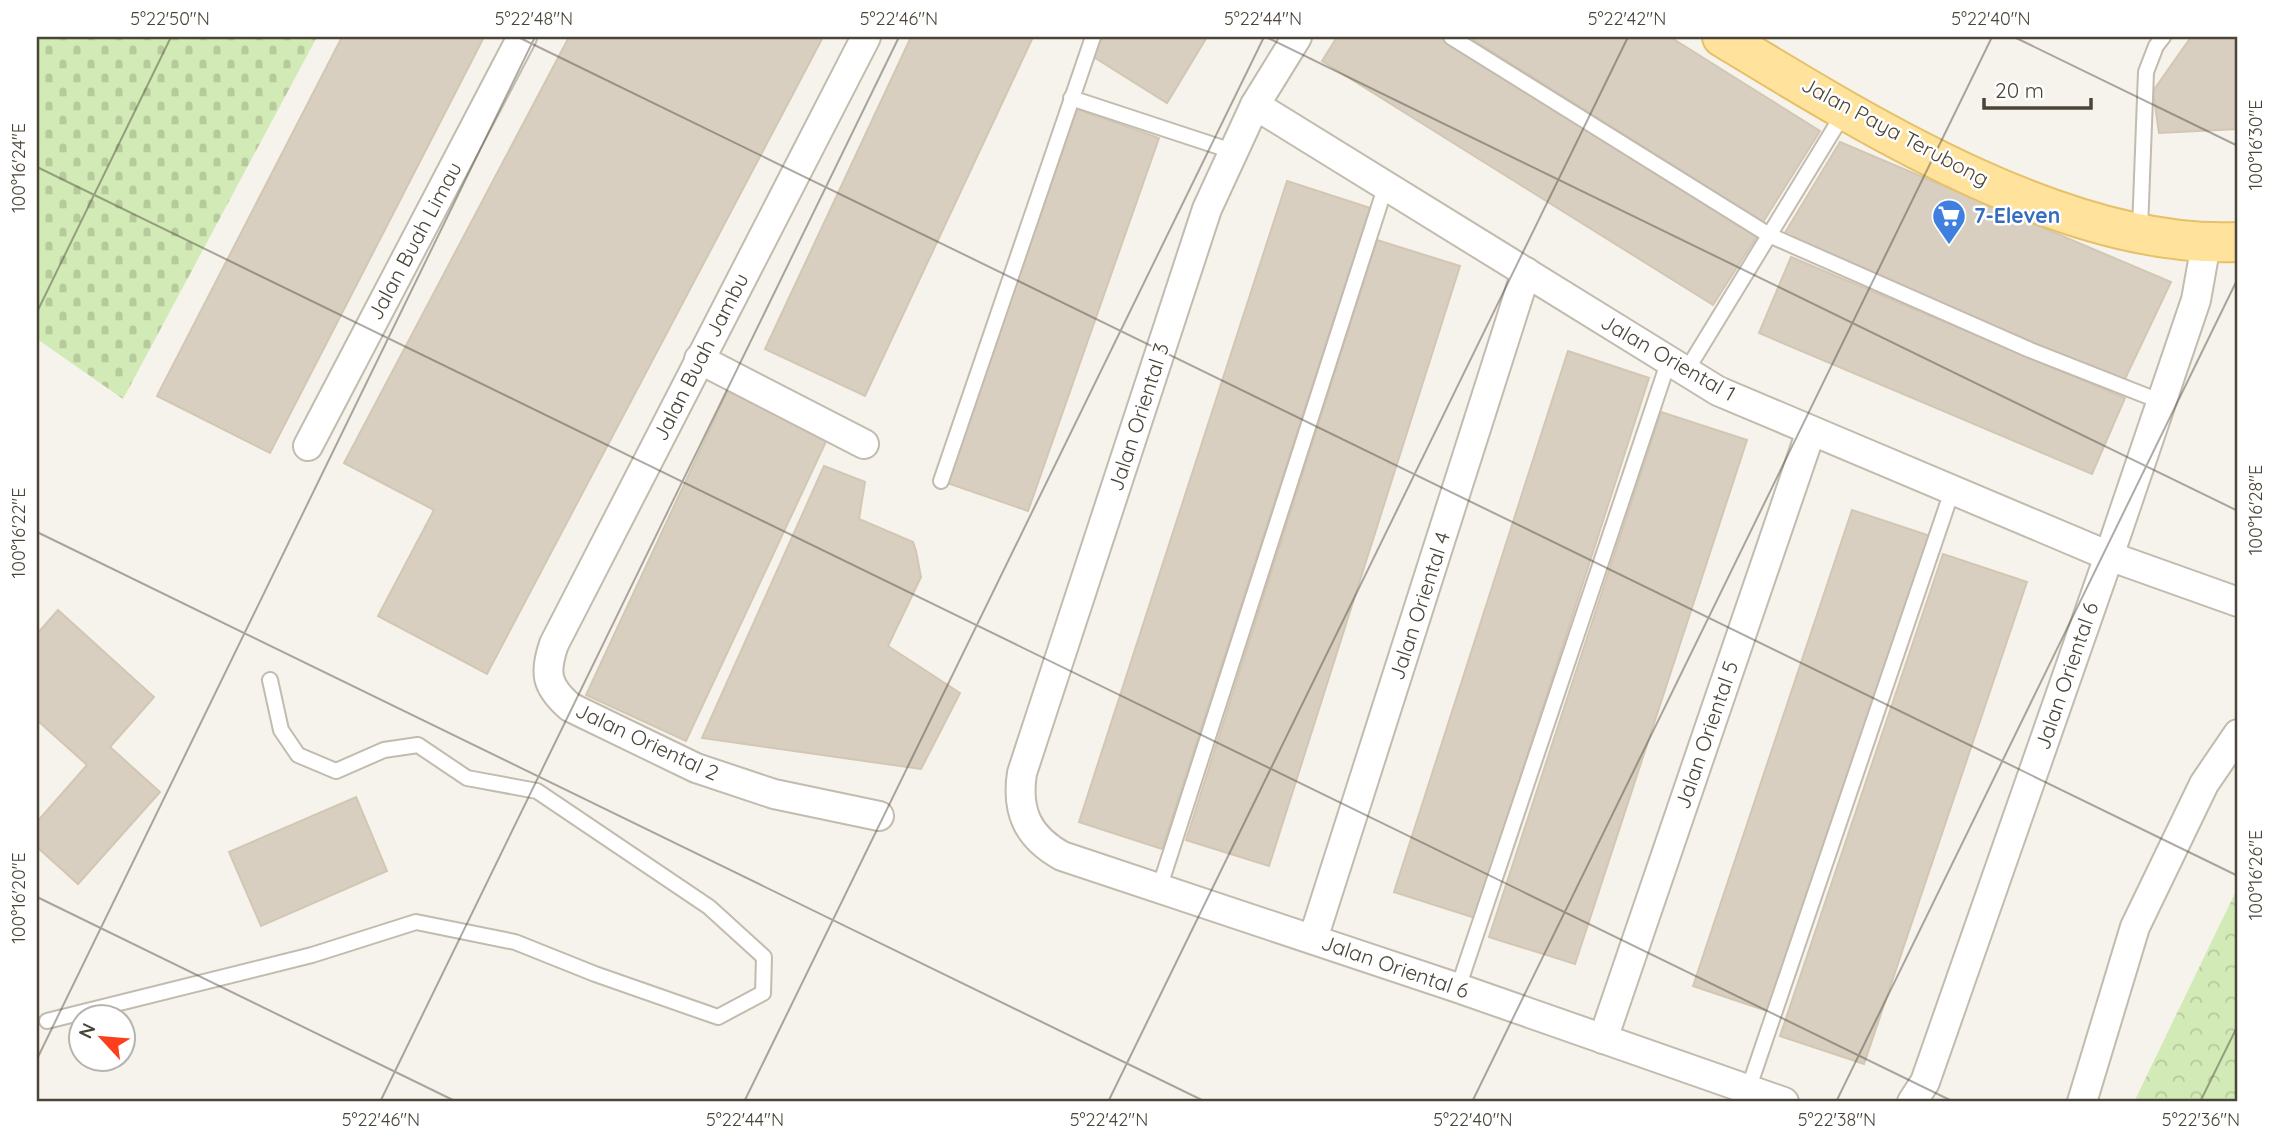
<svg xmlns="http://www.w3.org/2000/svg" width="2275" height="1139" font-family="Quicksand,sans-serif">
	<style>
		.forest { fill: url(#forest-crowns) }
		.cemetery { fill: url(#cemetery-stones) }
		.building { fill: #d8cfc1; stroke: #d3c7b4; stroke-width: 2 }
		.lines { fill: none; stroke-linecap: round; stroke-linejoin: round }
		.service-casing { stroke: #c2bbae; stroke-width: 18 }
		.minor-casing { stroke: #c2bbae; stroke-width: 32 }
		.primary-casing { stroke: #e6c16a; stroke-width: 42 }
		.service { stroke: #fff; stroke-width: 14 }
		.minor { stroke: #fff; stroke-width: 28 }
		.primary { stroke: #ffe39c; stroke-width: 38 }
		.ticks { fill: none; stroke: #4b4439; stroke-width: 2; stroke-opacity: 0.45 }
		.labels { text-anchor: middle; stroke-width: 5; stroke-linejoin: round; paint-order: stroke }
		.street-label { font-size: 21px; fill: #4b4439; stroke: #fff }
		.shop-label { font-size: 21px; font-weight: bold; fill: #366cbe; stroke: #fff; text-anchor: start }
		.neatline { fill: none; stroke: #4b4439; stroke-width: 2.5 }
		.ticks-label { font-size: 18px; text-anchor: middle; fill: #4b4439 }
	</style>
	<defs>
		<pattern id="forest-crowns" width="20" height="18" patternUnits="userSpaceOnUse" patternTransform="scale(1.75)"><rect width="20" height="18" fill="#d2eab5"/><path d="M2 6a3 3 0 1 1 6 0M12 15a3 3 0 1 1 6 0" fill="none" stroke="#b6ca9c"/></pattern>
		<pattern id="cemetery-stones" width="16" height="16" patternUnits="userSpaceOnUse" patternTransform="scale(1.75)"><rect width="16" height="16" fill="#d2eab5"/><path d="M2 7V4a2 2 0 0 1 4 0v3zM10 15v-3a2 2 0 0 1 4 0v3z" fill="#b6ca9c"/></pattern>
	</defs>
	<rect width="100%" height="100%" fill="#f6f3ec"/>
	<path class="forest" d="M2238 887V1102H2134Z"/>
	<path class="cemetery" d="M37 37H317L123 399 37 339Z"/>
	<g class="building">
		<path d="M342 37H484L270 453 157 396Z"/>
		<path d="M569 37H823L487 674 378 616 434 510 344 463Z"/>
		<path d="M911 37H1033L865 396 765 349Z"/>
		<path d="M1103 37H1207L1167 103 1092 56Z"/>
		<path d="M1337 37H1445L1759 233 1713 305 1322 61Z"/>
		<path d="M1469 37H1670L1820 131 1763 222Z"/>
		<path d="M2191 37H2238V129L2159 133 2153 91Z"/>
		<path d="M1077 109 1159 138 1028 511 947 483Z"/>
		<path d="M1840 142 2171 282 2124 381 1783 236Z"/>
		<path d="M1287 181 1370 208 1162 849 1079 822Z"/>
		<path d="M1377 240 1460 266 1269 866 1186 840Z"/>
		<path d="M1791 257 2125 398 2092 474 1759 333Z"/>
		<path d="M1568 351 1649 378 1475 918 1394 892Z"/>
		<path d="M730 386 830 433 686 741 586 695Z"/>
		<path d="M1661 412 1747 440 1575 964 1489 937Z"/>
		<path d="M824 466 865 482 859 519 913 542 916 551 921 577 888 646 960 693 921 769 702 738Z"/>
		<path d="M1852 510 1930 536 1770 1012 1693 986Z"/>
		<path d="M1943 554 2027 582 1864 1064 1780 1036Z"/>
		<path d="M58 610 154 697 110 747 160 792 78 884 37 847V822L87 765 37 720V634Z"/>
		<path d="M356 797 387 871 261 926 229 852Z"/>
	</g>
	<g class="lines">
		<g class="service-casing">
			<g id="service">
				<path d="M1451 37 1769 235 2030 350 2162 402"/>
				<path d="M1071 98 1232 151"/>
				<path d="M2140 229 2146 72 2156 46 2163 37"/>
				<path d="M1685 373 1845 111"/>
				<path d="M941 481 1093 37"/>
				<path d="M1159 889 1386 185"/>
				<path d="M1458 988 1668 363"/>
				<path d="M47 1021 312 955 416 922 515 942 595 974 718 1017 763 993 764 957 709 907 537 791 467 778 418 745 384 750 336 771 298 755 281 730 270 680"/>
				<path d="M1748 1090 1952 491"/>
			</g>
		</g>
		<g class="minor-casing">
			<g id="minor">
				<path d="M866 37 554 644C544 673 546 686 570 707L696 768 774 794 879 816"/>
				<path d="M1297 37 1255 105 1207 209 1022 773C1016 812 1028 837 1062 856L1458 988 1784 1102"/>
				<path d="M1255 105 1718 391 2109 556 2238 602"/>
				<path d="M699 359 864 444"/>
				<path d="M308 446 522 37"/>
				<path d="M1313 939 1526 272"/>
				<path d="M1603 1039 1811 431"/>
				<path d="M1912 1102 1925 1082 2109 556 2196 300 2206 244"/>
				<path d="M2082 1102 2135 927 2204 784 2238 734"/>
			</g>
		</g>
		<g class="primary-casing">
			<path id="primary" d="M1722 37C1865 124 2067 250 2238 242"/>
		</g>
		<use href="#service" class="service"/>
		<use href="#minor" class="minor"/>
		<use href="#primary" class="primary"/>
	</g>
	<path class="ticks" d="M518 37 2238 876M1266 37 2238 511M2014 37 2238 146M37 167 1954 1102M37 312 171 37M37 532 1206 1102M37 897 457 1102M37 1059 535 37M380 1102 899 37M744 1102 1264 37M1108 1102 1628 37M1472 1102 1992 37M1836 1102 2238 278M2200 1102 2238 1025"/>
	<defs>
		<g id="supermarket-pin" transform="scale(1.75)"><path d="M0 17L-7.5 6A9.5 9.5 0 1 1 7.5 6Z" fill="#3f7fe0" stroke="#fff"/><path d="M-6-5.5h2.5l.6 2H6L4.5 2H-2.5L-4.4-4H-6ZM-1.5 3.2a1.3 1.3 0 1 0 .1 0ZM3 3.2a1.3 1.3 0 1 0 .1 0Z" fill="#fff"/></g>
	</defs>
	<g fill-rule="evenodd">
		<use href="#supermarket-pin" x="1949" y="216"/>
	</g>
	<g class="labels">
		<g class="street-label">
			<text transform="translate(1895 132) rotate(28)" y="7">Jalan Paya Terubong</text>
			<text transform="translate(415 241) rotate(-62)" y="7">Jalan Buah Limau</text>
			<text transform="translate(701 357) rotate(-63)" y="7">Jalan Buah Jambu</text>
			<text transform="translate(1668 358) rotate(30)" y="7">Jalan Oriental 1</text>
			<text transform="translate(1139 417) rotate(-72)" y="7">Jalan Oriental 3</text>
			<text transform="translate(1420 606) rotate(-72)" y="7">Jalan Oriental 4</text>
			<text transform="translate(2067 676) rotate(-71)" y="7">Jalan Oriental 6</text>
			<text transform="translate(1707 735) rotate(-71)" y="7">Jalan Oriental 5</text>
			<text transform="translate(647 742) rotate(25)" y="7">Jalan Oriental 2</text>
			<text transform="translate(1395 967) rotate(19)" y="7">Jalan Oriental 6</text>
		</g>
		<g class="shop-label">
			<text x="1974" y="223">7-Eleven</text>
		</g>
	</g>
	<rect width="2275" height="1139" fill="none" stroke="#ffffff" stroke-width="77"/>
	<g transform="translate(102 1038) rotate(296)"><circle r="33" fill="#ffffff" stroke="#b7b4b0" stroke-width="2"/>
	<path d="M0-5L12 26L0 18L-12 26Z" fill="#fc3f1d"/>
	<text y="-10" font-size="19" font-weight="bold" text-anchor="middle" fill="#4b4439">N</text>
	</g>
	<path d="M1984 98v10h107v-10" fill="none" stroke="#4b4439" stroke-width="3.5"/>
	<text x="1995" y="98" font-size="21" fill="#4b4439" stroke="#ffffff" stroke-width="5" paint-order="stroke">20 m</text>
	<rect x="38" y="38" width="2198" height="1062" class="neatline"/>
	<g class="ticks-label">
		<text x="170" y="25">5°22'50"N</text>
		<text x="534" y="25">5°22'48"N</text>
		<text x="899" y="25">5°22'46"N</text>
		<text x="1263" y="25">5°22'44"N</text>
		<text x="1627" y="25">5°22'42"N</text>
		<text x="1991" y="25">5°22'40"N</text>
		<text transform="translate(2256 145) rotate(-90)" y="6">100°16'30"E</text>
		<text transform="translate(19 168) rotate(-90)" y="6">100°16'24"E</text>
		<text transform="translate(2256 510) rotate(-90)" y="6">100°16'28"E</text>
		<text transform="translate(19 533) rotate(-90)" y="6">100°16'22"E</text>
		<text transform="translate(2256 875) rotate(-90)" y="6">100°16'26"E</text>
		<text transform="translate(19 898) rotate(-90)" y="6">100°16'20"E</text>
		<text x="381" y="1126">5°22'46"N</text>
		<text x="745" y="1126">5°22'44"N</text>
		<text x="1109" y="1126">5°22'42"N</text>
		<text x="1473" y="1126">5°22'40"N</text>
		<text x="1837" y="1126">5°22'38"N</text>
		<text x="2201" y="1126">5°22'36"N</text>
	</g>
</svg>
